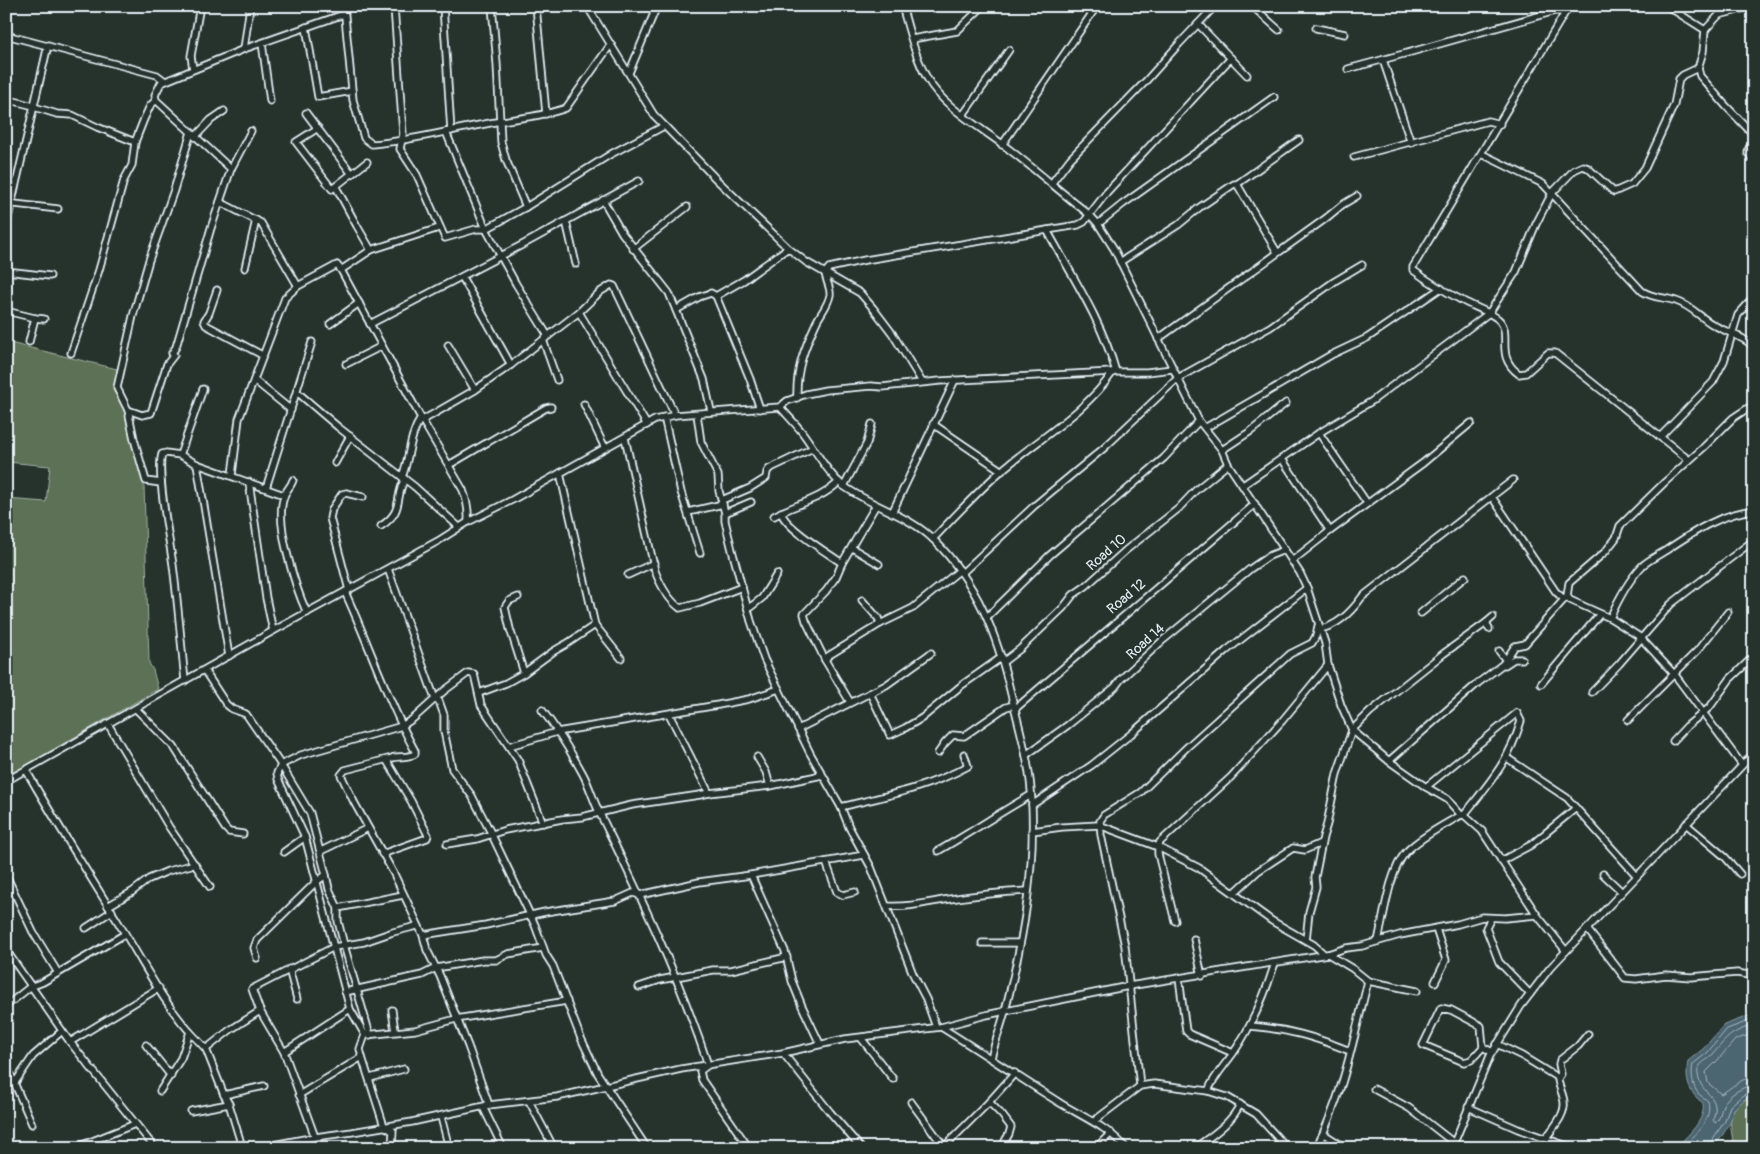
<svg xmlns="http://www.w3.org/2000/svg" width="1760" height="1154" font-family="Pangolin,sans-serif">
	<style>
		.green { fill: #5b7154; stroke: #a2b1a6 }
		.water { fill: #4c6571; stroke: #8a9da7 }
		.lines { fill: none; stroke-linecap: round; stroke-linejoin: round }
		.shore { stroke: #aab9c2; stroke-width: 1 }
		.minor-casing { stroke: #e8f1f8; stroke-width: 9 }
		.minor { stroke: #26332d; stroke-width: 5.5 }
		.labels { text-anchor: middle; stroke-width: 4; stroke-linejoin: round; paint-order: stroke }
		.street-label { font-size: 14px; fill: #e8f1f8; stroke: #26332d }
	</style>
	<rect width="100%" height="100%" fill="#26332d"/>
	<filter id="ink" filterUnits="userSpaceOnUse"><feTurbulence type="fractalNoise" baseFrequency=".02" numOctaves="2"/><feDisplacementMap in="SourceGraphic" scale="10" xChannelSelector="R" yChannelSelector="G"/><feConvolveMatrix kernelMatrix="1 2 1 2 8 2 1 2 1" color-interpolation-filters="sRGB"/></filter>
	<g filter="url(#ink)">
		<g class="green">
			<path d="M6 342 117 369 114 392 123 405 144 485 149 663 153 670 158 689 6 777V499L46 502 50 466 6 462Z"/>
			<path d="M1754 1095V1148H1734C1730 1120 1724 1109 1754 1095Z"/>
		</g>
		<path class="water" d="M1754 1014V1095L1745 1099 1734 1109 1730 1123 1720 1139 1712 1148H1676C1687 1135 1706 1121 1703 1103 1688 1092 1685 1080 1688 1061L1703 1049 1724 1025Z"/>
		<g class="lines">
			<g class="shore">
				<path d="M1754 1025C1731 1032 1728 1036 1713 1054 1710 1059 1701 1062 1699 1067 1697 1069 1698 1073 1698 1075 1701 1096 1722 1094 1713 1120L1715 1123C1721 1119 1720 1111 1723 1105 1728 1095 1743 1086 1754 1085"/>
				<path d="M1754 1033 1735 1040 1717 1061 1706 1072 1708 1083 1721 1094C1732 1088 1740 1078 1754 1077"/>
				<path d="M1683 1148C1695 1134 1713 1120 1708 1101 1705 1098 1700 1096 1698 1093 1692 1086 1691 1072 1693 1064L1707 1053 1727 1029 1754 1019"/>
				<path d="M1709 1148 1710 1143 1725 1121 1730 1106 1743 1095 1754 1091"/>
			</g>
			<g class="minor-casing">
				<g id="minor">
					<path d="M344 6 353 100 364 138 372 144C412 141 450 130 490 123 515 118 542 117 566 108L611 44"/>
					<path d="M394 6 403 134 400 149 417 175 445 238 476 229H486L526 207 611 154 664 126"/>
					<path d="M443 6 451 131"/>
					<path d="M492 6 497 64 501 142 506 160 526 207"/>
					<path d="M536 6 546 114"/>
					<path d="M587 6 654 115 717 180 788 248 806 262 860 293 873 308 892 333 922 382"/>
					<path d="M902 6C909 30 915 57 927 78 943 108 984 129 1010 150 1037 171 1063 194 1090 215L1098 224 1114 249 1199 421 1222 450 1228 464 1300 573 1307 588 1325 643 1328 665 1341 705 1352 730 1389 761 1426 787 1447 799 1461 815H1464L1482 831 1537 915 1566 951"/>
					<path d="M1252 6 1279 30"/>
					<path d="M1569 6 1413 267V270C1429 282 1446 292 1463 301 1474 307 1488 311 1498 319 1514 333 1493 355 1519 374L1526 373 1548 353H1555L1689 460"/>
					<path d="M1667 6 1705 30 1703 52 1698 68 1700 76 1725 105 1754 135"/>
					<path d="M6 9 7 6"/>
					<path d="M1198 24 1247 75"/>
					<path d="M306 27 318 97 352 91"/>
					<path d="M1316 28 1345 34"/>
					<path d="M1705 30 1719 15 1753 6"/>
					<path d="M6 35 157 75 165 81"/>
					<path d="M912 39 957 31 983 6"/>
					<path d="M262 43 270 101"/>
					<path d="M244 49 250 6"/>
					<path d="M1383 60 1411 143"/>
					<path d="M193 69 191 56 200 6"/>
					<path d="M1348 69 1411 52 1555 11H1566L1563 6"/>
					<path d="M629 73 657 6"/>
					<path d="M6 99 34 106"/>
					<path d="M34 107 57 114 72 115 97 127 135 142"/>
					<path d="M306 113 352 174"/>
					<path d="M963 115 1009 50"/>
					<path d="M318 128 296 142 332 189 367 162"/>
					<path d="M446 132 486 229 516 284 548 336"/>
					<path d="M195 137 211 120 224 111"/>
					<path d="M1754 143 1749 148 1748 153 1754 161"/>
					<path d="M1002 145 1097 6"/>
					<path d="M1482 154 1543 184 1642 291C1652 298 1664 297 1676 301 1690 305 1700 317 1712 324 1725 332 1744 336 1754 347"/>
					<path d="M1354 157 1488 121 1500 124"/>
					<path d="M231 169 156 100 155 95 161 83 244 49 344 14"/>
					<path d="M1051 184 1070 159 1145 82 1179 44 1215 6"/>
					<path d="M1237 184 1277 252"/>
					<path d="M336 187 357 226 371 250"/>
					<path d="M603 200 622 233 669 293 704 379 711 411"/>
					<path d="M220 202 261 223 298 286"/>
					<path d="M6 203 58 209"/>
					<path d="M566 221 576 264"/>
					<path d="M1098 224 1123 204 1274 97"/>
					<path d="M6 227 48 45"/>
					<path d="M1047 230C1072 276 1102 321 1116 372"/>
					<path d="M633 249 687 207"/>
					<path d="M1120 262 1178 225 1200 207 1234 184H1237L1299 140"/>
					<path d="M245 268 256 220"/>
					<path d="M341 270 371 250 439 228"/>
					<path d="M6 271 50 276"/>
					<path d="M462 277 511 365"/>
					<path d="M217 290 209 313 204 321 206 325 262 355"/>
					<path d="M716 296 750 379 760 409"/>
					<path d="M716 296 744 280 788 248"/>
					<path d="M676 310 699 297 711 293 716 296"/>
					<path d="M6 311 35 318 29 342"/>
					<path d="M579 312 647 425"/>
					<path d="M35 318 44 319"/>
					<path d="M330 324 359 303"/>
					<path d="M370 324 524 244 639 181"/>
					<path d="M1158 339 1325 219 1342 205 1357 196"/>
					<path d="M543 340 557 380"/>
					<path d="M448 345 475 390"/>
					<path d="M71 353 99 270 124 180 132 165 135 142 144 119 150 106 156 100"/>
					<path d="M346 364 382 346"/>
					<path d="M254 380 291 410"/>
					<path d="M297 392 338 427 415 487 459 527"/>
					<path d="M797 398C796 369 804 349 816 323 820 314 828 306 830 295 831 288 826 281 825 273L829 268 865 260 1078 225 1084 222 1107 192 1231 58"/>
					<path d="M584 404 605 448"/>
					<path d="M780 407C787 415 795 423 802 432 815 449 825 470 841 484 869 506 908 514 934 540 978 584 997 635 1011 694 1020 730 1031 767 1032 805 1035 872 1022 946 1005 1011 1001 1027 995 1042 991 1058"/>
					<path d="M128 410 142 415 151 413 167 364 174 355 172 353 176 347 211 228 231 169 251 131"/>
					<path d="M697 414 701 442 718 475 719 491 725 513V521L732 550 751 621 764 659 810 753 841 807 849 827 871 867 913 974 926 999 936 1027"/>
					<path d="M664 417 681 492 700 553"/>
					<path d="M423 420 475 390 511 365 579 312 600 292 611 285 614 286 675 415"/>
					<path d="M933 424 1002 471"/>
					<path d="M1205 428 1331 355 1367 338 1441 288"/>
					<path d="M1319 433 1367 503"/>
					<path d="M1660 437 1713 382 1724 361 1738 315 1754 297"/>
					<path d="M625 438 655 571C660 584 669 600 680 608L700 603 742 587"/>
					<path d="M1222 450 1251 431 1286 403"/>
					<path d="M180 455 203 389"/>
					<path d="M1282 459 1330 531"/>
					<path d="M335 463 350 436"/>
					<path d="M197 464 229 656"/>
					<path d="M449 465 546 408 551 407"/>
					<path d="M560 473 595 625 621 658"/>
					<path d="M232 475 239 419 285 298 298 286 337 265 341 270 421 418 463 490C467 501 469 510 468 522"/>
					<path d="M402 477C410 457 409 436 421 418"/>
					<path d="M293 480C291 487 285 491 284 497 274 522 296 589 307 613"/>
					<path d="M249 482 266 598 273 631"/>
					<path d="M161 483 146 481 134 439 128 410 117 388 133 316 149 260 174 190 191 132"/>
					<path d="M1243 485 1319 433 1372 401 1489 313 1516 272 1536 224 1552 193 1574 170 1583 166 1588 168 1614 192 1632 184 1645 168 1674 105 1679 79 1683 75 1698 68"/>
					<path d="M844 486 867 443 872 424"/>
					<path d="M266 488 312 342"/>
					<path d="M1492 497 1556 592 1564 599"/>
					<path d="M722 500 750 488 766 478 767 472 769 469 813 448"/>
					<path d="M688 512 723 504"/>
					<path d="M781 512C784 527 829 554 842 563"/>
					<path d="M725 513 751 502"/>
					<path d="M892 513 955 380"/>
					<path d="M774 516C797 503 819 501 839 482"/>
					<path d="M381 526C405 511 394 497 405 479"/>
					<path d="M933 539C955 516 977 492 1001 471 1038 439 1085 413 1113 372"/>
					<path d="M852 548 879 564"/>
					<path d="M1292 561 1330 531 1423 463 1471 423"/>
					<path d="M388 569 435 699 439 701 444 715V731L452 769 472 796 491 833 535 925 546 955 553 966 580 1036 598 1074 647 1148"/>
					<path d="M962 573 1034 506 1104 448 1178 378 1270 327 1335 281 1362 265"/>
					<path d="M628 575 654 563"/>
					<path d="M349 590 330 518 332 509 342 494 346 493 363 497"/>
					<path d="M345 592C369 644 387 700 415 751V754C407 759 393 754 387 761L411 801 428 835 427 838 382 854"/>
					<path d="M1567 596 1570 600 1610 618 1640 637 1675 675 1742 765"/>
					<path d="M518 597 509 601 505 607 510 629 524 673"/>
					<path d="M862 600 878 618 880 624 913 608 960 570"/>
					<path d="M748 609 762 598 777 574"/>
					<path d="M1421 613 1465 577"/>
					<path d="M987 617 1050 555 1164 458 1199 421"/>
					<path d="M1610 618C1618 600 1628 581 1642 566 1650 559 1659 555 1668 549 1695 531 1720 514 1754 510"/>
					<path d="M1320 629C1337 626 1352 611 1362 597L1513 480"/>
					<path d="M1489 629 1486 623 1493 617"/>
					<path d="M1499 651 1506 660"/>
					<path d="M825 660 828 656 880 624"/>
					<path d="M1003 662 1020 649 1063 608 1073 595 1086 586 1126 550 1178 509 1196 490 1228 464"/>
					<path d="M1503 664 1505 665 1514 659H1522"/>
					<path d="M204 670 226 704 232 709 246 714 281 765 277 773 278 779 305 837 350 1009 365 1035 360 1049 362 1057 384 1126 393 1131 392 1147 388 1148"/>
					<path d="M185 681C181 642 178 604 173 565 170 543 156 472 162 454L166 453 180 455 197 464 284 495"/>
					<path d="M1541 684 1600 614"/>
					<path d="M1592 692 1619 664 1671 604 1754 540"/>
					<path d="M479 693 506 683 524 673 554 651 568 643 595 625"/>
					<path d="M870 693 890 735 905 728 922 718 962 685 1002 657"/>
					<path d="M850 702 825 660 806 621 804 614 826 591 836 577 842 563 876 505"/>
					<path d="M136 709 174 747 225 828 229 832 243 834"/>
					<path d="M1015 709 1255 504"/>
					<path d="M542 710C557 729 571 752 583 774 590 787 594 803 601 816 641 897 680 979 708 1065L700 1071 702 1080 749 1148"/>
					<path d="M669 714 709 793"/>
					<path d="M1628 720 1697 651 1728 612"/>
					<path d="M108 724 169 827 210 887"/>
					<path d="M798 729 886 685 931 653"/>
					<path d="M1673 741 1687 726 1710 707 1730 679 1754 656"/>
					<path d="M509 746 557 732 718 705 749 699 779 689"/>
					<path d="M938 753 945 743 953 735 964 736 1006 707 1014 705"/>
					<path d="M1026 755 1068 725 1115 687 1121 679 1162 641 1250 569 1269 556 1284 550"/>
					<path d="M757 757 766 772 770 786"/>
					<path d="M1507 758 1567 798 1637 876"/>
					<path d="M388 759 345 770 341 775 354 802 394 874 423 935 427 950 440 976 468 1046 489 1105"/>
					<path d="M1389 761 1478 683 1503 664 1515 646 1525 644 1567 596 1569 583 1605 552 1616 538 1620 526 1665 482 1703 448 1733 418 1754 404"/>
					<path d="M26 770C56 823 89 874 121 927 143 962 162 1001 190 1032L181 1058 160 1091"/>
					<path d="M6 781 273 631 438 541 468 522 512 500 655 420 675 415 780 407 787 401 806 394 826 390 871 386 882 387 940 381 1113 372H1147L1172 369"/>
					<path d="M1426 787 1517 713 1521 721C1509 762 1489 783 1464 815"/>
					<path d="M1032 805 1092 765 1131 734 1226 651 1307 588"/>
					<path d="M841 807C885 796 928 788 968 766L964 754"/>
					<path d="M1686 824 1725 857 1740 874"/>
					<path d="M1032 831 1062 827 1099 825 1158 847 1199 868 1272 921 1314 945 1324 954"/>
					<path d="M447 844 477 839 505 830 562 819 582 817 632 805 700 795 709 793 770 786 822 775"/>
					<path d="M321 851 368 828"/>
					<path d="M938 851C970 833 999 813 1031 795"/>
					<path d="M284 852 305 837"/>
					<path d="M1501 861 1531 845 1576 808"/>
					<path d="M826 862 837 892 843 895 855 892"/>
					<path d="M1603 874 1622 892"/>
					<path d="M6 875 33 932 58 973"/>
					<path d="M326 875 329 889 338 908V921L344 945 370 1035"/>
					<path d="M751 875 785 951 792 981 802 1006 820 1044"/>
					<path d="M1234 893 1258 871 1293 848 1305 850 1321 843"/>
					<path d="M108 906 132 892 149 879 156 876 168 871 195 864"/>
					<path d="M887 906C908 908 930 902 950 899 976 895 1002 892 1028 891"/>
					<path d="M338 908 403 895"/>
					<path d="M1491 918 1486 928 1499 962 1530 994"/>
					<path d="M1175 921 1158 854V847L1160 842 1231 777 1282 721 1328 665"/>
					<path d="M86 928 112 911"/>
					<path d="M1587 929 1625 978 1636 979 1666 975 1691 977 1737 973 1754 976"/>
					<path d="M423 935 486 925 545 912 615 901 633 893 640 895 699 882 751 875 864 855"/>
					<path d="M1194 939 1202 976"/>
					<path d="M1306 940 1309 912 1316 887 1315 877 1323 837 1327 824 1337 774 1352 730 1370 712 1443 654 1486 623"/>
					<path d="M1378 941C1384 916 1389 871 1406 852 1419 838 1444 825 1461 815"/>
					<path d="M982 943H1019"/>
					<path d="M6 950 70 1042 155 1148"/>
					<path d="M1328 954 1353 969 1368 981 1417 991"/>
					<path d="M257 958 254 948 257 940 316 882 326 875 310 813 281 765 301 755 402 726 414 718 444 691 468 673 474 674 481 705 518 760 543 823"/>
					<path d="M289 969 297 999"/>
					<path d="M1179 978 1186 1031 1189 1034 1233 1053"/>
					<path d="M1435 982 1446 960 1436 929"/>
					<path d="M639 987 660 980 713 970H731L787 957"/>
					<path d="M345 992 422 975 436 968 483 960H496L508 954 543 948"/>
					<path d="M6 1006 30 987 43 982 125 934"/>
					<path d="M392 1010 395 1031"/>
					<path d="M1250 1026C1288 1029 1315 1037 1350 1051"/>
					<path d="M941 1027C981 1052 1020 1078 1060 1103 1083 1117 1108 1127 1126 1148"/>
					<path d="M190 1032 206 1049 224 1095 229 1104 240 1140 241 1148"/>
					<path d="M365 1035 415 1030 456 1019 567 1001"/>
					<path d="M861 1038 893 1079"/>
					<path d="M70 1042 159 988"/>
					<path d="M1497 1044 1522 1056 1558 1078"/>
					<path d="M146 1045 171 1076"/>
					<path d="M1483 1047 1471 1060 1464 1062 1423 1045 1441 1008 1451 1010 1481 1026 1483 1047 1492 1052"/>
					<path d="M206 1049 230 1030 260 1011"/>
					<path d="M284 1052 350 1009"/>
					<path d="M783 1053 830 1112 861 1148"/>
					<path d="M6 1064 32 1124"/>
					<path d="M370 1078 404 1069"/>
					<path d="M14 1084 33 1056 62 1031"/>
					<path d="M1140 1086 1125 946 1101 835 1100 821 1104 815 1141 792 1187 747 1290 654 1312 643 1316 636 1318 626"/>
					<path d="M1374 1089 1409 1108 1454 1143"/>
					<path d="M1208 1091C1214 1076 1225 1065 1234 1052 1253 1024 1265 995 1275 963"/>
					<path d="M224 1095 264 1086"/>
					<path d="M299 1095 362 1057"/>
					<path d="M529 1101 554 1148"/>
					<path d="M911 1102 945 1148"/>
					<path d="M989 1102 1002 1115 1011 1127 1009 1134 1005 1141"/>
					<path d="M483 1107 503 1148"/>
					<path d="M1468 1107 1518 1129 1570 1147"/>
					<path d="M191 1111 229 1104"/>
					<path d="M441 1117 449 1148"/>
					<path d="M1094 1121 1140 1086 1154 1084 1208 1091 1227 1097 1256 1114 1287 1148"/>
					<path d="M1324 1134 1346 1148"/>
					<path d="M315 1137 284 1052 260 1011 252 989 334 947 364 942 393 932 417 926"/>
					<path d="M1546 1138C1553 1128 1566 1114 1564 1102 1563 1093 1558 1086 1558 1078L1561 1074 1559 1064 1560 1060 1578 1046 1588 1034"/>
					<path d="M945 1146 989 1102 1015 1073"/>
					<path d="M75 1148 135 1124"/>
					<path d="M257 1148 315 1137 352 1132 412 1122 489 1105 557 1097 681 1069 783 1053 845 1039 941 1027 986 1015 1129 986 1328 954 1346 948 1362 946 1400 935 1458 924 1482 917 1505 918 1537 915"/>
					<path d="M1096 1148 1111 1133"/>
					<path d="M1195 1148C1211 1136 1232 1123 1240 1104"/>
					<path d="M1316 1148C1343 1096 1354 1037 1368 981"/>
					<path d="M1449 1148 1454 1143 1490 1056 1521 1006 1550 968 1754 753"/>
				</g>
			</g>
			<use href="#minor" class="minor"/>
		</g>
	</g>
	<g class="labels">
		<g class="street-label">
			<text transform="translate(1106 552) rotate(-41)" y="5">Road 10</text>
			<text transform="translate(1126 596) rotate(-40)" y="5">Road 12</text>
			<text transform="translate(1145 641) rotate(-42)" y="5">Road 14</text>
		</g>
	</g>
	<rect width="1760" height="1154" fill="none" stroke="#26332d" stroke-width="25"/>
	<rect x="12" y="12" width="1735" height="1129" fill="none" stroke="#e8f1f8" stroke-width="2" filter="url(#ink)"/>
</svg>
